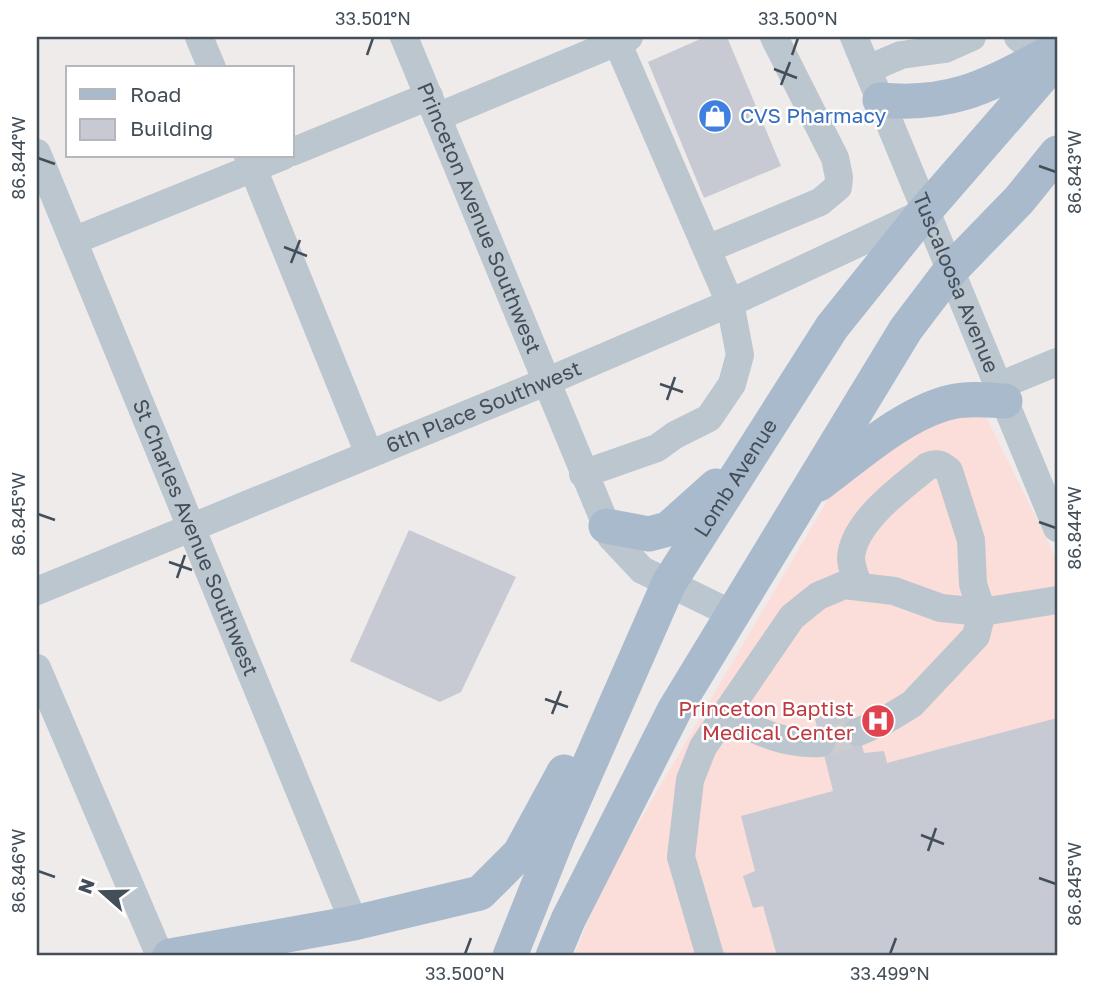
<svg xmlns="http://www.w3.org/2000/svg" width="1094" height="993" font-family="'Golos Text',sans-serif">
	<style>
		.medical { fill: #fbddd9 }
		.building { fill: #c7cad2 }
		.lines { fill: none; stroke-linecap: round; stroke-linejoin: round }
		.minor-tunnel { stroke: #cdccce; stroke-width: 28; stroke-dasharray: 28 14; stroke-linecap: butt }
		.minor { stroke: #bbc6cf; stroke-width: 28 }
		.major { stroke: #a9bacc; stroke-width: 35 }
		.ticks { fill: none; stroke: #434e59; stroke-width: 2.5 }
		.labels { text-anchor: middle; stroke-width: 5; stroke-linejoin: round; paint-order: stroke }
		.shop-label { font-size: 21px; fill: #366cbe; stroke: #fff; text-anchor: start }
		.street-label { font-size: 21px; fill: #434e59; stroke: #fff }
		.health-label { font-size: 21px; fill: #be3a42; stroke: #fff; text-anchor: end }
		.neatline { fill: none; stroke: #434e59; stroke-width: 2.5 }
		.ticks-label { font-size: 18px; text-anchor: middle; fill: #434e59 }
	</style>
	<rect width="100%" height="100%" fill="#efebeb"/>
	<path class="medical" d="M974 393 1057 560V956H574L604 882 865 436Z"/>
	<g class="building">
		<path d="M705 37H727L781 166 704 198 648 62Z"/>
		<path d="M409 530 516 577 461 692 440 702 350 661Z"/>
		<path d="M851 705 864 753 884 751 887 763 1057 718V956H777L763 906 753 908 743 876 755 871 741 816 833 791 814 715Z"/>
	</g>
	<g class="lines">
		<path class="minor-tunnel" d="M821 743 858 732"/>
		<g class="minor">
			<path d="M199 37 212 68"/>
			<path id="s1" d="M404 37 611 537 642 570 732 614"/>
			<path id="s2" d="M854 37 1057 528"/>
			<path d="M1018 37 1043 57"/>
			<path d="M868 69 901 55 945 49 972 37"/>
			<path d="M437 117 629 37"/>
			<path d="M292 152 429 96"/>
			<path id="s3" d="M37 153 354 923"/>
			<path d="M248 156 369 454"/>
			<path d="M73 241 283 156"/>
			<path d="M707 249 820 202 838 187 839 177 835 158 774 37"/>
			<path d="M999 386 1057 362"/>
			<path d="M583 474 657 448 675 435 709 418 732 384 740 355 730 303 615 37"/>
			<path d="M858 585C856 577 851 567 851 558 853 522 902 487 928 466 937 462 942 465 949 471L971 540 973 584 982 612 976 636 912 704 884 721 858 732"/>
			<path id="s4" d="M37 591 548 381 730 303 923 213"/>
			<path d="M37 668 160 956"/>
			<path d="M725 715C757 731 784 745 821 743"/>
			<path d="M710 956 681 857 690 780 703 747 792 617 818 596 844 585 894 591 941 608 982 612 1057 600"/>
		</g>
		<g class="major">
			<path d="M880 100C955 107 990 84 1054 51"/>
			<path d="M819 484C857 456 904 413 951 402 968 398 988 400 1005 401"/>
			<path d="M606 526 649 534 668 529 716 486"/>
			<path d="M170 956 354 923 480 893 520 853 564 772"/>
			<path id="s5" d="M510 956 557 838 669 583 832 327 925 211 1057 59"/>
			<path d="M553 956 568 920 675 709 906 329 950 271 1019 200 1057 153"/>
		</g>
	</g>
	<path class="ticks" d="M367 55 373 38M792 55 798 38M774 69 797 78M781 85 790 62M38 158 55 164M1039 166 1056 172M284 247 307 256M291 263 300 240M660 384 683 392M667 400 675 377M38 514 55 520M1039 522 1056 528M169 562 192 570M177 578 185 555M545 699 568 707M552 714 561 691M921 835 944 844M928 851 936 828M38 871 55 877M1039 878 1056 884M465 954 471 938M890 954 896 938"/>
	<defs>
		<g id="shop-disc" transform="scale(1.75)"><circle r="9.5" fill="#3f7fe0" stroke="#fff"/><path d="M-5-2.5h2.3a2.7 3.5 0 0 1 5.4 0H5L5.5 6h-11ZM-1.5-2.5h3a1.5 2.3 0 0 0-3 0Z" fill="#fff"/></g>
		<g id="hospital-disc" transform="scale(1.75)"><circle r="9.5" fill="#e0444e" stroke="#fff"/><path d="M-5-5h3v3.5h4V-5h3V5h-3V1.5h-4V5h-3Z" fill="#fff"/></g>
	</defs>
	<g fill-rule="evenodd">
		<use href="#shop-disc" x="715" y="116"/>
		<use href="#hospital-disc" x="878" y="721"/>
	</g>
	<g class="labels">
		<g class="shop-label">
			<text x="740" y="123">CVS Pharmacy</text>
		</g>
		<g class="street-label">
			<text dy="7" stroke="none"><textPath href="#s1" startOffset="196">Princeton Avenue Southwest</textPath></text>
			<text dy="7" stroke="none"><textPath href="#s2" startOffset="266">Tuscaloosa Avenue</textPath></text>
			<text dy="7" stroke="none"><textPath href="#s4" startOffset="483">6th Place Southwest</textPath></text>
			<text dy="7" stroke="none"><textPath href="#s5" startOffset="530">Lomb Avenue</textPath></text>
			<text dy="7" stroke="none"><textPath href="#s3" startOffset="416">St Charles Avenue Southwest</textPath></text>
		</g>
		<g class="health-label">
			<text x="854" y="716">Princeton Baptist<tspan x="854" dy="24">Medical Center</tspan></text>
		</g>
	</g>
	<rect width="1094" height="993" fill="none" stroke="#ffffff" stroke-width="77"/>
	<rect x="66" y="66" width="228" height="91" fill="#ffffff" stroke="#b4b8bd" stroke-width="2"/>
	<rect x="80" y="89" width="35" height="10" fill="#a9bacc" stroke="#b4b8bd" stroke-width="2"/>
	<text x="130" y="102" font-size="21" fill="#434e59">Road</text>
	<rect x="80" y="119" width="35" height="21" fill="#c7cad2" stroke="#b4b8bd" stroke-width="2"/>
	<text x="130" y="136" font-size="21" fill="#434e59">Building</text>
	<g transform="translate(102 892) rotate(290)" stroke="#ffffff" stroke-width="5" paint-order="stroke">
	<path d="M0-5L12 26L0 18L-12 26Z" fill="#434e59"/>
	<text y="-10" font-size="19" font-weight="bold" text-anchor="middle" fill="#434e59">N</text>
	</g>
	<rect x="38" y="38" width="1018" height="916" class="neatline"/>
	<g class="ticks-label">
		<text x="373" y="25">33.501°N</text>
		<text x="798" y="25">33.500°N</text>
		<text transform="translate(19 158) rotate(-90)" y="6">86.844°W</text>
		<text transform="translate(1075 172) rotate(-90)" y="6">86.843°W</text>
		<text transform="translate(19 514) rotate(-90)" y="6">86.845°W</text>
		<text transform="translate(1075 528) rotate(-90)" y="6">86.844°W</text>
		<text transform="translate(19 871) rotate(-90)" y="6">86.846°W</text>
		<text transform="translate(1075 884) rotate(-90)" y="6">86.845°W</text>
		<text x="465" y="980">33.500°N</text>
		<text x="890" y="980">33.499°N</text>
	</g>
</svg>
